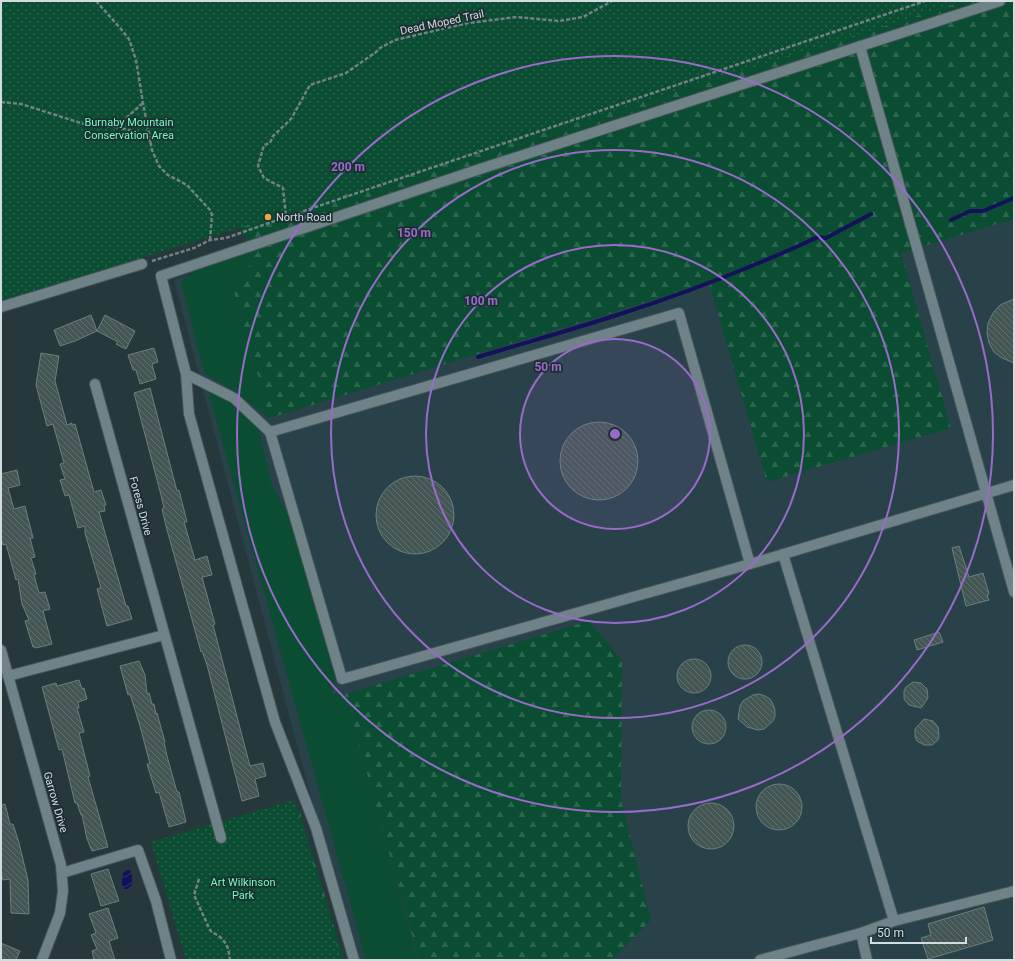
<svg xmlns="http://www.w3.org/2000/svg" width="1015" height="961" font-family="Roboto,sans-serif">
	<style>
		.built { fill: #29424a }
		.green { fill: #0a4d32 }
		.forest { fill: url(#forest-firs) }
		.park { fill: url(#park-dots) }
		.water { fill: url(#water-waves) }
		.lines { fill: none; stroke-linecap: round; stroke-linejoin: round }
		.stream { stroke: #14115b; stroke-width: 4 }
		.building { fill: url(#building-back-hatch); stroke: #6b7f7d }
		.minor-casing { stroke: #465459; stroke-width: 12 }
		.path { stroke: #738185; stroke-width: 2.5; stroke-dasharray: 4 2; stroke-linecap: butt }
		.minor { stroke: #6f8288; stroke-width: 10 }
		.ring { fill: none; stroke: #9a6acb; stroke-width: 2 }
		.poi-dot { fill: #eca93b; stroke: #1d2e33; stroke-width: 1.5 }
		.labels { text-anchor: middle; stroke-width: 3.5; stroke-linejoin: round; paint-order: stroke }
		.street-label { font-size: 11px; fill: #d3dde0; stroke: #1d2e33 }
		.park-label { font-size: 11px; fill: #72ffbc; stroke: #1d2e33 }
		.poi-label { font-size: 11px; fill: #d3dde0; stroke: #1d2e33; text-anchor: start }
		.centre { fill: #9a6acb; stroke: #1d2e33; stroke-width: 2 }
		.ring-label { font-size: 12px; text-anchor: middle; font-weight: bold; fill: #9a6acb; stroke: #1d2e33; stroke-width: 3.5; stroke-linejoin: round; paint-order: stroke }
	</style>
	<defs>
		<pattern id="forest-firs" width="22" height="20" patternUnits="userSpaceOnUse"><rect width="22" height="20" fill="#0a4d32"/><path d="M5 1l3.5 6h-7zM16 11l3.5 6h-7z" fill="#2d664f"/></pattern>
		<pattern id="park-dots" width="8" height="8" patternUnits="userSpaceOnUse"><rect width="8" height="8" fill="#0a4d32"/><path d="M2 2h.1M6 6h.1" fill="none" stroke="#2d664f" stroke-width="1.8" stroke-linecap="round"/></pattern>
		<pattern id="water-waves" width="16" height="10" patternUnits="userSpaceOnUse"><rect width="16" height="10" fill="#14115b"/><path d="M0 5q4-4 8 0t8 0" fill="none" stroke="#353372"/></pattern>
		<pattern id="building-back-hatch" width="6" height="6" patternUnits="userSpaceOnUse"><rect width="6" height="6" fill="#435654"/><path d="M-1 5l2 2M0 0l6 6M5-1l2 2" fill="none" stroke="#5d6e6c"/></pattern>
	</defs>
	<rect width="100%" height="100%" fill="#27383d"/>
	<path class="built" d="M994 1H1014V960H354L174 280Z"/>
	<g class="green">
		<path d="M252 251 255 258 233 288 270 418 233 390 204 373 181 281 201 266Z"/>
		<path d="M208 390 234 402 259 429 271 483 291 521 336 678 332 694H345L418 960H366Z"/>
	</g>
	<g class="forest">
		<path d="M156 1H1014V219L901 253 951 428 767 482 709 283 270 418 233 288 255 258 240 227Z"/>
		<path d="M589 621 622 661 621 800 651 920 612 960H419L345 694Z"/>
		<path d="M299 809 344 960H318L288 812Z"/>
	</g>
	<g class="park">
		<path d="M1 1H965L1 302Z"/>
		<path d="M294 800 341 960H186L151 842Z"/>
	</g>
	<path class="water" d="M127 870H130L132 876V885L127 889H124C120 884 123 879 123 873Z"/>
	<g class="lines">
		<g class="stream">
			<path d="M951 220 970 211H983L1014 198"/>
			<path d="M478 357C524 343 571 330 617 315 686 293 753 267 818 237L826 238 871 214"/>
		</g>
	</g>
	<g class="building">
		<path d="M1014 299V363L1002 358 994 352 989 343 987 333 988 323 993 313 1000 305Z"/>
		<path d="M91 315 97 331 75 341 60 346 54 330Z"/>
		<path d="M105 315 135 331 126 349 116 344 118 342 97 331Z"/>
		<path d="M154 348 158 362 152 364 156 379 140 384 136 370H133L128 355Z"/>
		<path d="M41 353 59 356 55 381 67 425 72 423V425L75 424 94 492 101 490 106 505H104L105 511 99 512 126 606H128L132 619 107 626 97 589 101 588 85 533V526L78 528 69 495 65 496 60 480 65 479 60 464 64 463 53 424 47 426 36 385Z"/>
		<path d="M150 388 177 491 179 490 187 522H184L195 560 207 556 212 575 202 577 215 624 213 625 250 766 263 763 266 776 255 779 259 796 242 801 207 665 202 651 201 652 166 526 162 509 164 508 161 495 134 393Z"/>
		<circle cx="599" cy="461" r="39"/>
		<path d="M17 470 20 485 8 488 14 509 25 506 33 538H30L35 557 31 558 36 574 34 575 39 593 45 592 50 609 43 611 52 644 36 648 35 647H33L25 621 29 620 22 604 18 579 16 580 6 544 3 545 1 538V474Z"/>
		<circle cx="415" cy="515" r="39"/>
		<path d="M959 546 969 577 983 573 989 594 987 595 989 600 966 606 952 548Z"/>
		<path d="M939 632 943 642 917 650 914 640Z"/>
		<circle cx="745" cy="662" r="17"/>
		<circle cx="694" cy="676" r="17"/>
		<path d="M139 661 145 675 147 694 149 693 152 704H154L156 714 157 713 165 742H164L167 756 177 792H179L186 822 169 827 159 792 156 793 147 764H150L140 726 130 694 128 695 120 666Z"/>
		<path d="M79 680 82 689 84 688 87 699 78 702 79 708H77L84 732 79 733 90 776 88 777 108 847 92 851 87 839 82 815H81L77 803H75L62 749 59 750 42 687 56 683 57 686Z"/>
		<path d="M913 682 921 683 927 689 928 698 921 708 909 705 904 699V691L906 687Z"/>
		<path d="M759 694 765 696 770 699 773 704 775 710V716L773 721 764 729 758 730 747 727 738 719 740 706 743 701 753 695Z"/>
		<circle cx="709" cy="727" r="17"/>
		<path d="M924 719 933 721 938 727 939 736 938 740 932 745H924L917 741 915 737V729Z"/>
		<circle cx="779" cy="807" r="23"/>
		<circle cx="711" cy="826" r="23"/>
		<path d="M5 804 10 824H13L19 843 28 880 29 914 11 913 10 879 3 880 1 872V805Z"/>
		<path d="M108 869 119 901 101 906 91 874Z"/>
		<path d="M984 907 993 940 928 959 921 938 931 935 928 924Z"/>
		<path d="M108 908 118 938 109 941 115 960H94L92 951 97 949 91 935 96 933 89 914Z"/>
		<path d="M1 943 20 951 16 960H1Z"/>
	</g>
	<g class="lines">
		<g class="minor-casing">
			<g id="minor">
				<path d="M860 46 1014 592"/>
				<path d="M1 307 142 264"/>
				<path d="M186 374 189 414 275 722 316 828 354 960"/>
				<path d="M95 384 221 838"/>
				<path d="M270 432 342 679 750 564 1014 485"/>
				<path d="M783 554 894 921 1014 891"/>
				<path d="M750 564 679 313 270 432 234 398 186 374 161 276 477 170 1000 1"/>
				<path d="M1 650 61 865 63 891 60 913 42 960"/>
				<path d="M8 676 164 635"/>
				<path d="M62 873 138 850 156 901 171 960"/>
				<path d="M760 960 861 933"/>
				<path d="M867 960 861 933 894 921"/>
			</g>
		</g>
		<g class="path">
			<path d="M96 1 121 29 129 39 136 60 143 103 152 150 159 166 168 175 187 185 210 210 212 215 210 240"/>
			<path d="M1 102 21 104 84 124 116 127 143 103"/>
			<path d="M116 127 141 133 151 142"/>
			<path d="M286 217 925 1"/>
			<path d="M152 261 194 248 210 240 226 238 286 217 283 188 264 178 258 166 264 145 270 143 273 136 291 119 310 85 346 73 376 52 380 48 395 40 468 23 517 17 559 21 583 17 612 1"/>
			<path d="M199 879 194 895 210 930C213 934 218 934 221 938 228 944 229 952 230 960"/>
		</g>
		<use href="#minor" class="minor"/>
	</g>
	<circle cx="615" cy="434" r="95" fill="#9a6acb" fill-opacity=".12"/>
	<g class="ring">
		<circle cx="615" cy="434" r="95"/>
		<circle cx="615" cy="434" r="189"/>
		<circle cx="615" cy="434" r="284"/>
		<circle cx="615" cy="434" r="378"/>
	</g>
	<circle class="poi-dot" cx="268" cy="217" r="4"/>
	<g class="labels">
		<g class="street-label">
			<text transform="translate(442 22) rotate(-12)" y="4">Dead Moped Trail</text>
			<text transform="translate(141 506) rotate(75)" y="4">Foress Drive</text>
			<text transform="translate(56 802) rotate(74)" y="4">Garrow Drive</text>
		</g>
		<g class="park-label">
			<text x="129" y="126">Burnaby Mountain<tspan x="129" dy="13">Conservation Area</tspan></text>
			<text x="243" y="886">Art Wilkinson<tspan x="243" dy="13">Park</tspan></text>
		</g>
		<g class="poi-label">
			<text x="276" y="221">North Road</text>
		</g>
	</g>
	<circle cx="615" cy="434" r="6" class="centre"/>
	<g class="ring-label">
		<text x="348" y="171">200 m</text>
		<text x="414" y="237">150 m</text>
		<text x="481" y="305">100 m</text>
		<text x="548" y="371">50 m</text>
	</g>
	<rect width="1015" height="961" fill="none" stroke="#d3dde0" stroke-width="4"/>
	<path d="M871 937v6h95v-6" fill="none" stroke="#d3dde0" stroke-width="2"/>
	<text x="877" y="937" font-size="12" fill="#d3dde0" stroke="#1d2e33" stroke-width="3" paint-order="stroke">50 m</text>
</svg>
